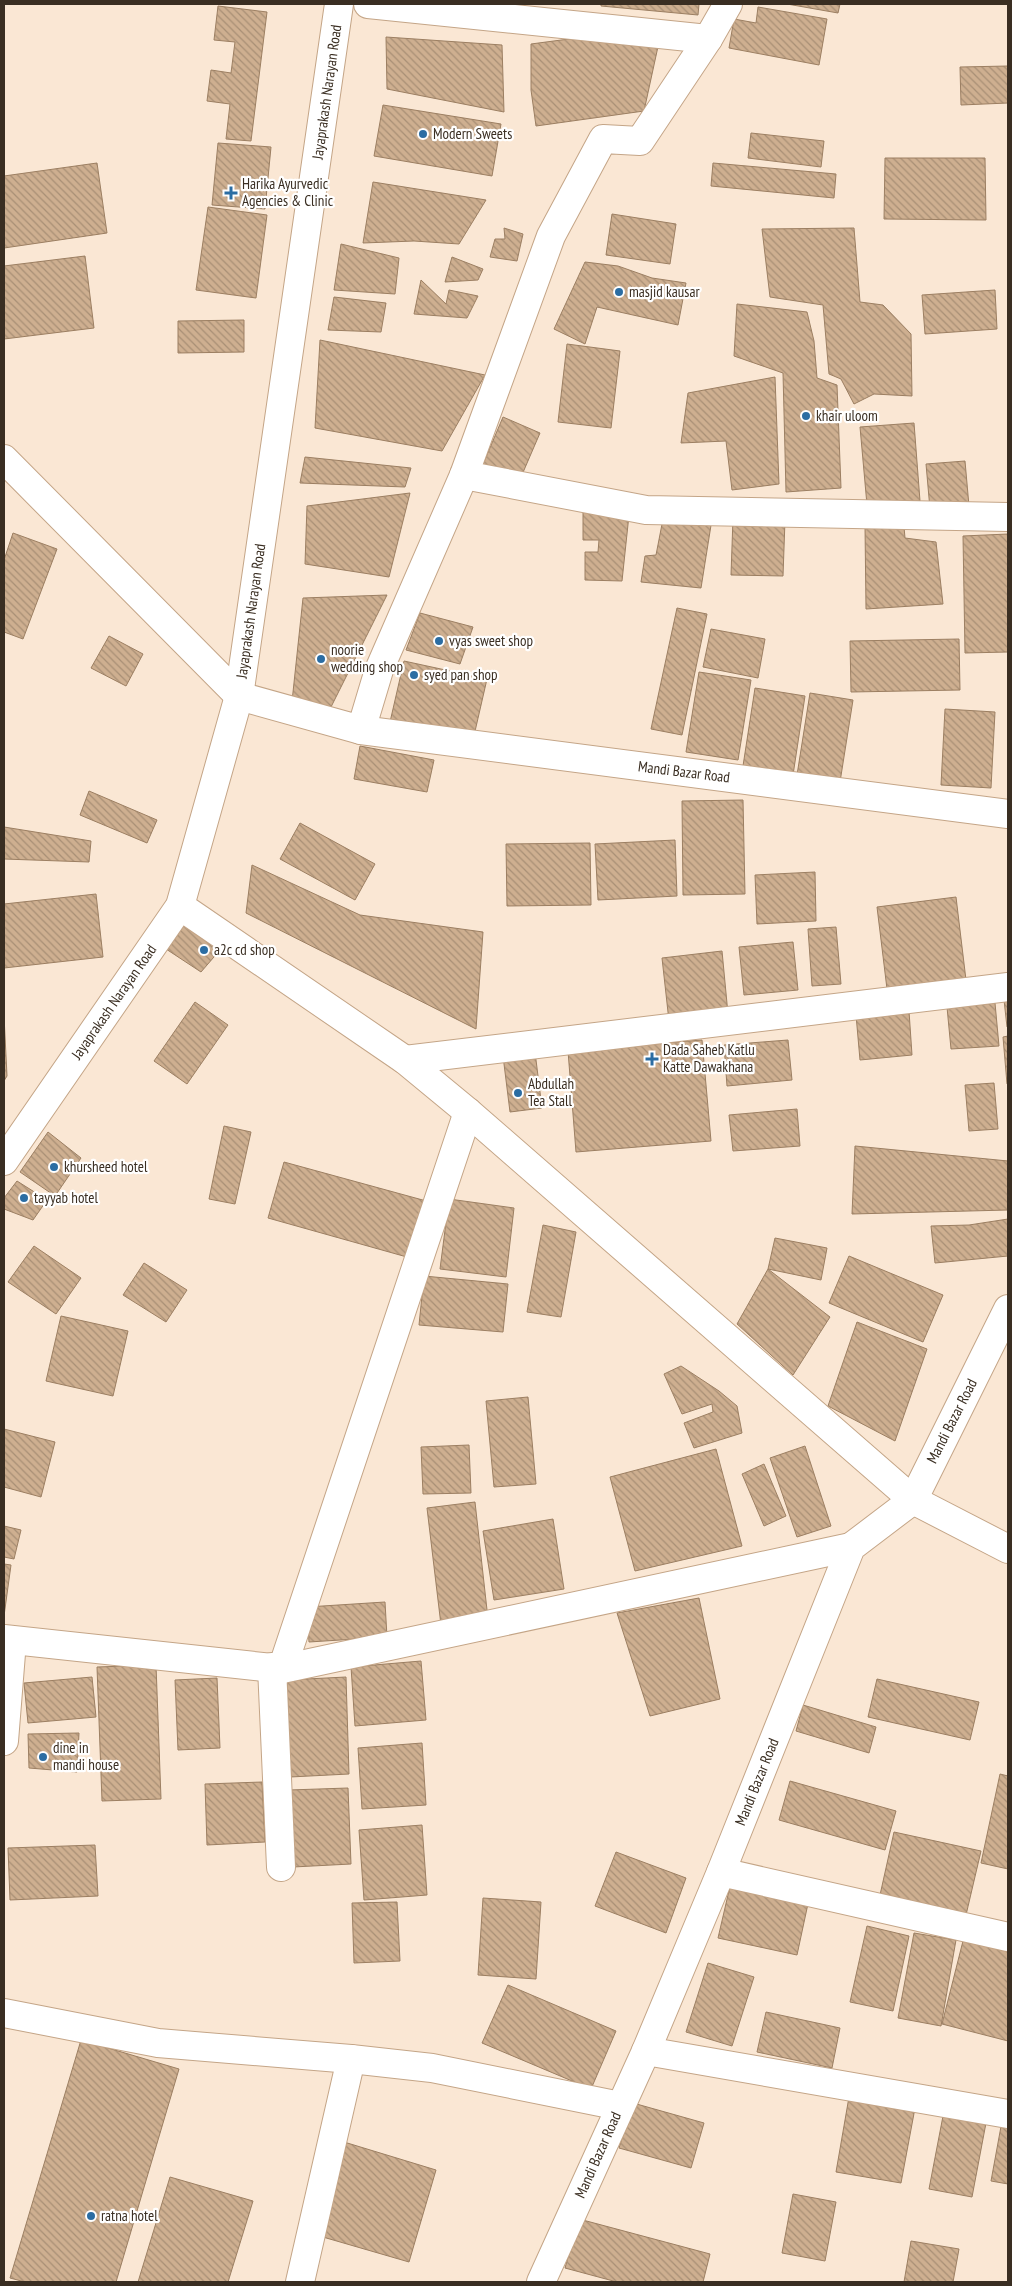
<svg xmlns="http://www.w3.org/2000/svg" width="1012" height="2286" font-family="'PT Sans Narrow',sans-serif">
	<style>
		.building { fill: url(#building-back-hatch); stroke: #9c7f62 }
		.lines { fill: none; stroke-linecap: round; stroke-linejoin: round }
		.street-casing { stroke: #c4a587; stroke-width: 30 }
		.secondary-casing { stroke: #c4a587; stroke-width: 30 }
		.street { stroke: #fff; stroke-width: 28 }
		.secondary { stroke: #fff; stroke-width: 28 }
		.poi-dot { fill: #2b6da3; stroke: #fff; stroke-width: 2 }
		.labels { text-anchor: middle; stroke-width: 4.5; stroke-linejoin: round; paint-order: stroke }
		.street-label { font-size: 15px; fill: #3a2e22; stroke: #fff }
		.poi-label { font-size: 15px; fill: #3a2e22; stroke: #fff; text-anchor: start }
	</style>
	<defs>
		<pattern id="building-back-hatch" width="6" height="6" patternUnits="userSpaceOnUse" patternTransform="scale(1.25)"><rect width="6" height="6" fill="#ceaf90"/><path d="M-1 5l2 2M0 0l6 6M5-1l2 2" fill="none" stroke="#a88f75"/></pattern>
	</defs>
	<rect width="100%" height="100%" fill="#fae7d4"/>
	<g class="building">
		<path d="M601 4H699L698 15 601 6Z"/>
		<path d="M787 4H840L838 13Z"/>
		<path d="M218 6 267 12 251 141 226 139 230 104 207 101 211 70 231 73 235 42 214 40Z"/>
		<path d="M758 7 827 19 819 65 729 48 734 19 756 23Z"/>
		<path d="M386 37 502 45 504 112 387 89Z"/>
		<path d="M584 37 659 42 644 111 536 126 531 90V44Z"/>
		<path d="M1008 66V103L961 105 960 67Z"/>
		<path d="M383 105 501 124 492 176 374 156Z"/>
		<path d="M751 133 824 141 821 167 748 158Z"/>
		<path d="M218 143 271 147 265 209 212 205Z"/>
		<path d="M885 158H985L986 220 884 219Z"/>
		<path d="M97 163 107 233 4 248V176Z"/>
		<path d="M713 163 836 174 834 198 711 186Z"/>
		<path d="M373 182 486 200 459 244 414 241 363 243Z"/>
		<path d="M208 207 267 215 256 298 196 290Z"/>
		<path d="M612 214 676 224 670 264 606 255Z"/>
		<path d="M504 228 523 234 517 261 490 257 495 239H505Z"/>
		<path d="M854 228 860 302 883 305 911 334 912 396 874 394 854 404 841 379 829 374 823 305 770 297 762 229Z"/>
		<path d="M341 244 399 258 395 294 334 290Z"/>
		<path d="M85 256 94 328 4 339V266Z"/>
		<path d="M452 257 483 269 478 280 445 282Z"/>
		<path d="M585 262 618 266 652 278 686 283 678 325 597 307 585 344 554 329Z"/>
		<path d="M421 280 446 304 449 290 478 296 467 318 414 314Z"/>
		<path d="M995 290 997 329 925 334 922 295Z"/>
		<path d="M334 297 386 303 381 332 328 330Z"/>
		<path d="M737 304 807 312 814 341 817 378 837 385 841 488 786 492 783 373 734 356Z"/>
		<path d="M244 320V352L178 353V321Z"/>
		<path d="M320 340 485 375 442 451 315 428Z"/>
		<path d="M567 344 620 351 611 428 558 422Z"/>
		<path d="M775 377 779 484 732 490 726 441 681 443 688 393Z"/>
		<path d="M503 417 540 433 518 484 481 469Z"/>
		<path d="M914 423 920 501 867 505 860 427Z"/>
		<path d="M305 457 411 468 405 487 300 483Z"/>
		<path d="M965 461 969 506 930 509 926 464Z"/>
		<path d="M410 493 389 577 305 564 307 506Z"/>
		<path d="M583 508 629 515 622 581 585 580V552H598L599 540H583Z"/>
		<path d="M733 518 785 520 783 576 731 575Z"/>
		<path d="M663 519H712L701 588 641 582 645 556 656 555Z"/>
		<path d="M865 526 904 527 905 538 936 542 943 604 866 609Z"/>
		<path d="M13 533 57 549 23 639 4 632V560Z"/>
		<path d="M1008 534V652L965 653 963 536Z"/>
		<path d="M387 595 329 711H291L303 598Z"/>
		<path d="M677 608 707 614 682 735 651 729Z"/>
		<path d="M420 613 473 627 460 664 406 650Z"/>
		<path d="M711 629 765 639 758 678 703 667Z"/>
		<path d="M109 636 143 654 126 686 91 668Z"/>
		<path d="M959 639 960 690 851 692 850 641Z"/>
		<path d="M404 661 487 679 473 740 390 722Z"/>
		<path d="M699 672 751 680 738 760 686 752Z"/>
		<path d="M755 688 805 696 793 775 743 766Z"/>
		<path d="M810 693 853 700 840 782 797 775Z"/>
		<path d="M945 709 995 712 991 788 941 785Z"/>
		<path d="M360 746 434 760 427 792 354 779Z"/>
		<path d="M89 791 157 820 147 843 80 815Z"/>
		<path d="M743 800 745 894 683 895 682 801Z"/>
		<path d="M300 823 375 864 355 900 280 859Z"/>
		<path d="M4 827 91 841 89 862 4 859Z"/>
		<path d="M675 840 677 896 598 900 595 844Z"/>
		<path d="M590 843 591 905 507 906 506 844Z"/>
		<path d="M252 865 360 915 483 932 476 1029 246 913Z"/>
		<path d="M815 872 816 921 757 924 755 875Z"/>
		<path d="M96 894 103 957 4 968V904Z"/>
		<path d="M956 897 966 980 887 989 877 907Z"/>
		<path d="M183 923 220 950 201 972 163 947Z"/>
		<path d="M836 927 841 984 812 986 808 929Z"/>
		<path d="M793 942 798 990 744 995 739 947Z"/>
		<path d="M722 951 728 1014 669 1021 662 958Z"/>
		<path d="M1008 999V1027H1007L1004 1000Z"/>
		<path d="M195 1002 228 1025 187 1084 154 1061Z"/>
		<path d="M995 1003 999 1046 951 1049 947 1007Z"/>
		<path d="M909 1011 912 1055 860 1060 856 1015Z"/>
		<path d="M4 1016 7 1076 4 1081Z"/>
		<path d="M1008 1036V1084H1007L1003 1037Z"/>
		<path d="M702 1040 711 1141 576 1152 568 1051Z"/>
		<path d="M788 1040 792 1080 727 1086 724 1045Z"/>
		<path d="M535 1052 542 1108 510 1112 503 1056Z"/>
		<path d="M994 1083 998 1129 969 1131 965 1085Z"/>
		<path d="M797 1109 800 1146 733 1151 729 1115Z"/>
		<path d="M224 1126 251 1132 235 1204 209 1199Z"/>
		<path d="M48 1132 81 1158 55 1196 20 1172Z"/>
		<path d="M855 1146 1008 1161V1210L852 1214Z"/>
		<path d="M284 1162 430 1202 414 1259 268 1218Z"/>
		<path d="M17 1181 47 1200 33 1220 4 1209V1198Z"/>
		<path d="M449 1199 514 1208 506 1277 440 1269Z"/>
		<path d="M1008 1219V1256L935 1263 931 1226 969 1225Z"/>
		<path d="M543 1225 576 1232 561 1317 527 1312Z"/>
		<path d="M775 1238 827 1248 821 1280 768 1269Z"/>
		<path d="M34 1246 81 1278 56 1314 8 1282Z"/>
		<path d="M849 1256 943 1295 923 1342 829 1303Z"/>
		<path d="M144 1263 187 1290 166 1322 123 1295Z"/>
		<path d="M768 1269 830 1317 793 1375 737 1324Z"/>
		<path d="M424 1276 508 1284 503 1332 419 1325Z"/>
		<path d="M61 1316 128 1331 113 1396 46 1381Z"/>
		<path d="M857 1322 927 1349 895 1441 828 1406Z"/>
		<path d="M681 1366 719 1391 737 1406 742 1433 694 1448 684 1423 713 1412 712 1404 682 1414 664 1374Z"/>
		<path d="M528 1397 536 1484 494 1487 486 1401Z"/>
		<path d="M4 1429 55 1442 41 1497 4 1487Z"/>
		<path d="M469 1445 471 1493 423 1494 421 1447Z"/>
		<path d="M805 1446 831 1526 797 1537 770 1458Z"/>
		<path d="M716 1449 742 1546 635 1571 610 1477Z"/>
		<path d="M764 1464 786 1516 764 1526 742 1474Z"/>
		<path d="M475 1502 488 1619 441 1625 427 1508Z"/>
		<path d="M553 1519 564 1589 494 1600 483 1531Z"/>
		<path d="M4 1526 21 1530 14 1559 4 1557Z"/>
		<path d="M4 1564 11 1565 4 1616Z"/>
		<path d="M699 1598 720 1699 650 1716 617 1613Z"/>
		<path d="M385 1602 387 1637 309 1642 307 1607Z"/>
		<path d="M421 1661 426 1720 355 1726 351 1667Z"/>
		<path d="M156 1665 161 1799 102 1801 97 1667Z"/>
		<path d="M92 1677 96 1717 28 1723 24 1683Z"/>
		<path d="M346 1677 349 1774 290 1777 287 1680Z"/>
		<path d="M217 1678 220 1748 178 1750 175 1680Z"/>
		<path d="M877 1679 979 1702 970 1740 868 1717Z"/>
		<path d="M803 1705 876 1727 869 1753 796 1731Z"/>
		<path d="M79 1733 77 1772 29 1768 28 1734Z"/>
		<path d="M422 1743 426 1805 362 1809 358 1748Z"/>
		<path d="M1000 1774 1008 1776V1869L981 1863Z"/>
		<path d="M790 1781 896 1811 885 1850 779 1820Z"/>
		<path d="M262 1782 265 1842 207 1845 205 1784Z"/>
		<path d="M348 1788 351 1864 293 1867 289 1790Z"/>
		<path d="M422 1825 427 1895 364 1900 359 1830Z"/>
		<path d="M894 1832 981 1851 966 1915 880 1895Z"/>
		<path d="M95 1845 98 1896 10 1900 8 1848Z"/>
		<path d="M616 1852 686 1878 666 1933 595 1906Z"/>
		<path d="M731 1882 809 1899 797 1955 718 1938Z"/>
		<path d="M483 1898 541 1902 536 1979 478 1975Z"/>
		<path d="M397 1902 400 1961 354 1963 352 1903Z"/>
		<path d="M867 1926 909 1936 893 2011 850 2002Z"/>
		<path d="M914 1933 956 1940 941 2026 898 2018Z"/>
		<path d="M964 1937 1008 1948V2041L942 2024Z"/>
		<path d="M708 1963 754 1977 732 2046 686 2032Z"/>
		<path d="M508 1985 616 2031 591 2089 482 2043Z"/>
		<path d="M766 2012 840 2028 832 2068 757 2052Z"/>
		<path d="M81 2040 179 2069 116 2282H25L10 2278Z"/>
		<path d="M849 2097 915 2108 901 2183 836 2172Z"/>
		<path d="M633 2103 704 2123 691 2168 619 2148Z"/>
		<path d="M943 2116 986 2123 972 2197 929 2189Z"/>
		<path d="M1002 2121 1008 2122V2184L991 2181Z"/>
		<path d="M344 2142 436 2170 409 2262 316 2235Z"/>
		<path d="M170 2177 253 2201 228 2282H138Z"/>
		<path d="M793 2194 836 2202 825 2261 782 2253Z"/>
		<path d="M579 2219 710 2254 703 2282H617L565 2268Z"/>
		<path d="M911 2241 959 2249 953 2282H904Z"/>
	</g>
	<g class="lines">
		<g class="street-casing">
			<g id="street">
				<path d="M368 4 708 39"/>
				<path d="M4 459 239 696 361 730 379 670 464 475 551 236 603 139 640 141 708 39 728 4"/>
				<path d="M464 475 646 510 1008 517"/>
				<path d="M361 730 1008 814"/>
				<path d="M180 906 405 1060 468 1112 913 1500 1008 1549"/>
				<path d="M405 1060 1008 987"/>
				<path d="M4 1639 282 1669 468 1112"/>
				<path d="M272 1667 281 1867"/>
				<path d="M282 1669 851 1547"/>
				<path d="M4 1741 12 1641"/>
				<path d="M721 1872 1008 1937"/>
				<path d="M4 2013 158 2043 351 2059 432 2068 620 2106"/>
				<path d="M646 2051 1008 2114"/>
				<path d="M300 2282 351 2059"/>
				<path d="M541 2282 646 2051 721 1872 851 1547 913 1500 1008 1309"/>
			</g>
		</g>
		<g class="secondary-casing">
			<path id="secondary" d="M4 1161 180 906 239 696 339 4"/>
		</g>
		<use href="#street" class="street"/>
		<use href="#secondary" class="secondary"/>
	</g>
	<g class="poi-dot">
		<circle cx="423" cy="134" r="5"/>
		<path d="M228.5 185.5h5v5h5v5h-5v5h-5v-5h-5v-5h5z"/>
		<circle cx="619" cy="292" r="5"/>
		<circle cx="806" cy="416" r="5"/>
		<circle cx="439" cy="641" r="5"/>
		<circle cx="321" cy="659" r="5"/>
		<circle cx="414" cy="675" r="5"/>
		<circle cx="204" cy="950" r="5"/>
		<path d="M649.5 1051.5h5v5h5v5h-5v5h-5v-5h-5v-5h5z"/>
		<circle cx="518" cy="1093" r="5"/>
		<circle cx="54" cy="1167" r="5"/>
		<circle cx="24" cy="1198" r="5"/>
		<circle cx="43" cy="1757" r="5"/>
		<circle cx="91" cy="2216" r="5"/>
	</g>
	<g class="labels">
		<g class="street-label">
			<text transform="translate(327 92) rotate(-82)" y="5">Jayaprakash Narayan Road</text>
			<text transform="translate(251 611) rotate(-82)" y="5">Jayaprakash Narayan Road</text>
			<text transform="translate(684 772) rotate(7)" y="5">Mandi Bazar Road</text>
			<text transform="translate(114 1002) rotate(-55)" y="5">Jayaprakash Narayan Road</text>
			<text transform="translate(952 1421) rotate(-63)" y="5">Mandi Bazar Road</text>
			<text transform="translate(757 1782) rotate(-68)" y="5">Mandi Bazar Road</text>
			<text transform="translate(598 2155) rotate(-66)" y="5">Mandi Bazar Road</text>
		</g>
		<g class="poi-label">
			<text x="433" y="139">Modern Sweets</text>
			<text x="242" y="189">Harika Ayurvedic<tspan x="242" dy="17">Agencies &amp; Clinic</tspan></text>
			<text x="629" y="297">masjid kausar</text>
			<text x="816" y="421">khair uloom</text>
			<text x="449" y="646">vyas sweet shop</text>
			<text x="331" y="655">noorie<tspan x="331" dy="17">wedding shop</tspan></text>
			<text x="424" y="680">syed pan shop</text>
			<text x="214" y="955">a2c cd shop</text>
			<text x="663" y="1055">Dada Saheb Katlu<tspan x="663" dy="17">Katte Dawakhana</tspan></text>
			<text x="528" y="1089">Abdullah<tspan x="528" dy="17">Tea Stall</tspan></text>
			<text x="64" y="1172">khursheed hotel</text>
			<text x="34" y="1203">tayyab hotel</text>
			<text x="53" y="1753">dine in<tspan x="53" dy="17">mandi house</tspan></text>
			<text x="101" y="2221">ratna hotel</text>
		</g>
	</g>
	<rect width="1012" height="2286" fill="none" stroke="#3a2e22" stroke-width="10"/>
</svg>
